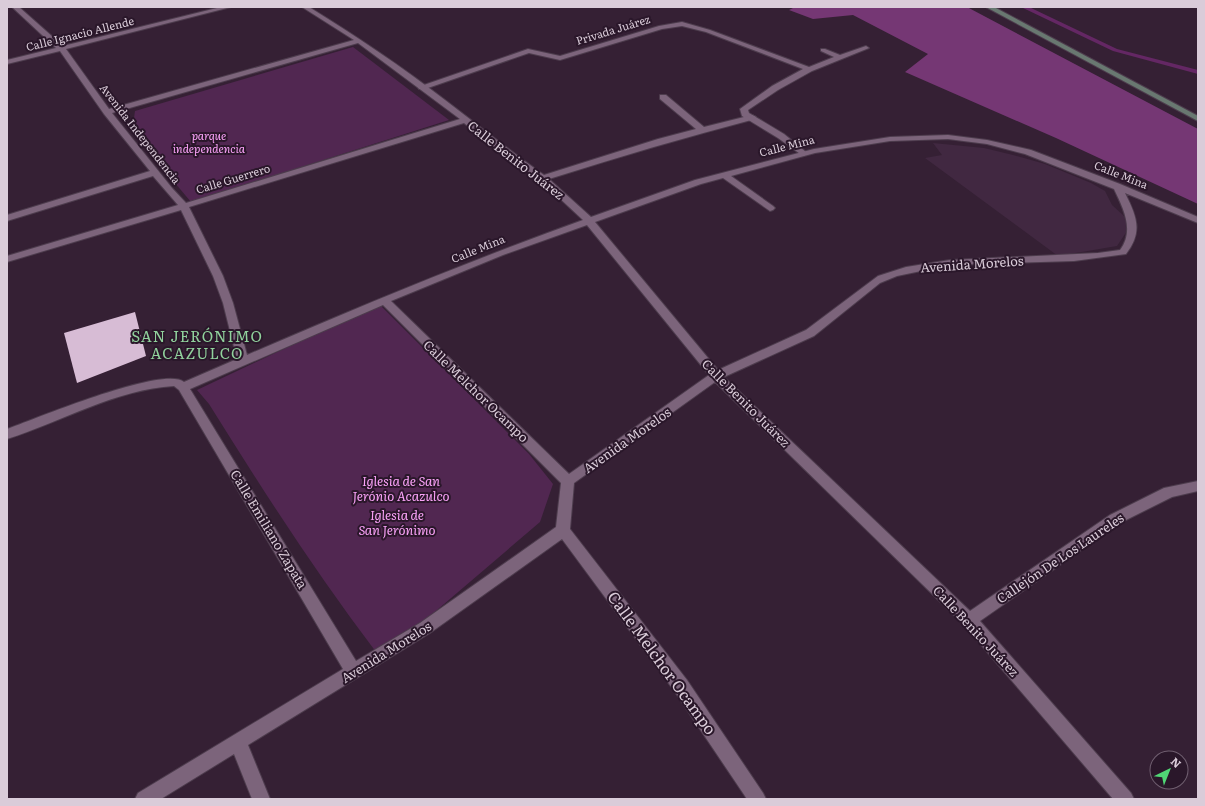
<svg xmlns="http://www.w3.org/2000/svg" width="1205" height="806" font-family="Literata,serif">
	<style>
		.built { fill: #412841 }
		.green { fill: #512751 }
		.forest { fill: #753774 }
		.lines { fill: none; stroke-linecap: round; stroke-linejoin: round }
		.stream { fill: #642764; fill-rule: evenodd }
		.building { fill: #d7bcd5 }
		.lane-casing { stroke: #4d3c4d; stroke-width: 2 }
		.street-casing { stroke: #4d3c4d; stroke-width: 2 }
		.secondary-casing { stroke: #4d3c4d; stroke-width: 2 }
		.lane { fill: #7c647b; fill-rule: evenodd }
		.street { fill: #7c647b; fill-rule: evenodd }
		.secondary { fill: #697871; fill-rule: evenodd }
		.labels { text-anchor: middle; stroke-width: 4; stroke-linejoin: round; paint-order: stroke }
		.far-street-label { font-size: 11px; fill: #daccd9; stroke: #2a172a }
		.far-park-label { font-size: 11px; font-style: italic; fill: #faa2f8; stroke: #2a172a }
		.street-label { font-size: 13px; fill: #daccd9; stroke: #2a172a }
		.park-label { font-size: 13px; font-style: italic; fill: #faa2f8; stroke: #2a172a }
		.quarter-label { font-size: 15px; letter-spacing: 1px; fill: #91d29d; stroke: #2a172a }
		.near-street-label { font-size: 16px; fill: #daccd9; stroke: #2a172a }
	</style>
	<rect width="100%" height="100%" fill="#352034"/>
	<path class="built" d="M933 143 984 148 1013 155 1045 164 1091 183 1105 191 1112 205 1124 216 1129 228 1117 246 1058 256 925 158 942 155Z"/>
	<g class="green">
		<path d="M353 47 449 120 191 202 132 132 135 111Z"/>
		<path d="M379 304 529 454 553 484 540 522 430 616 414 628 376 652C316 573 262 489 209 404L197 390Z"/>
	</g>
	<path class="forest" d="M795 7H967L1198 129V204L1056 138 905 72 928 54 853 15 813 19 789 10Z"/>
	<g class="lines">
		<path class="stream" d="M1021 7H1029L1117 49 1198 70V74L1113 51Z"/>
	</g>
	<path class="building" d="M135 312 146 356 77 383 64 333Z"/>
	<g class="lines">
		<g class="lane-casing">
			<path id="lane" d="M682 22 710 30 809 67 834 57 821 51V49H825L840 55 866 46 869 48 812 71 778 90 748 110 749 113 784 134 806 152 807 154 803 156 778 138 742 116 740 109 772 86 803 69 706 32 682 26 662 29 560 60 529 53 425 89H419L418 87 528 49 560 56 659 26Z"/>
		</g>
		<g class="street-casing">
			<path id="street" d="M12 7H19L63 46 221 7H231L66 49 109 109 354 40 302 7H309C356 36 401 66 445 100 478 125 510 151 544 175L658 139 696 129 660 99V95H666L704 127 752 115 756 117 755 119C686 137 618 157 549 179L591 217 695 180 814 149 890 137 948 135 987 140 1031 150 1120 184 1198 217V223L1125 193C1137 217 1143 232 1126 254L1074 261 950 265 897 276 880 283 814 336 724 377 970 611 1110 515 1164 488 1198 481V491L1172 497 1120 523 980 621 1131 793 1134 799H1113L964 625 715 382 574 483 570 529 687 680 763 793 766 799H747L675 692 562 539 430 633 248 745 270 799H252L234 754 161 799H135L138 793 343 669 179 390 174 386C117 389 61 422 7 439V429C35 419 164 365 184 382L237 359 223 303 213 276 181 210 7 262V256L178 205 153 176 7 221V215L150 171 104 114 60 51 7 64V60L56 48ZM358 43 460 119 186 203 172 188 112 113ZM464 123 495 148 540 180 583 220C469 261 358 307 247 355L233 303 223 276 189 207ZM948 139 987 144 1025 154 1114 189C1123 208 1135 230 1120 250L1098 253 950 260 906 267 878 276 806 330 718 370 595 222 701 184 723 178 770 211 773 210 775 208 773 206 731 176 815 153 890 141ZM587 225 709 375 569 474 391 301 503 255ZM383 305 561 483 556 527 420 623 356 661 190 389Z"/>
		</g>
		<g class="secondary-casing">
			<path id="secondary" d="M986 7H994L1198 116V121Z"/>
		</g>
		<use href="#lane" class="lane"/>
		<use href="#street" class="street"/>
		<use href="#secondary" class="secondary"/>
	</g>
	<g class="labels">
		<g class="far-street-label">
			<text transform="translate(613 30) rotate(-17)" y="4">Privada Juárez</text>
			<text transform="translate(80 34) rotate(-14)" y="4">Calle Ignacio Allende</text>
			<text transform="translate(140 134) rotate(52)" y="4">Avenida Independencia</text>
			<text transform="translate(787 146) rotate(-14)" y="4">Calle Mina</text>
			<text transform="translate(1121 175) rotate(22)" y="4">Calle Mina</text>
			<text transform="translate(233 179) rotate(-17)" y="4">Calle Guerrero</text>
			<text transform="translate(478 249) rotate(-22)" y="4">Calle Mina</text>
		</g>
		<g class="far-park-label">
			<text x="209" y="140">parque<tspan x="209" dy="13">independencia</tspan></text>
		</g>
		<g class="street-label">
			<text transform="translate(516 160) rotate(38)" y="5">Calle Benito Juárez</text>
			<text transform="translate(972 264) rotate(-4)" y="5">Avenida Morelos</text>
			<text transform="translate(476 391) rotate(44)" y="5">Calle Melchor Ocampo</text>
			<text transform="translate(746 403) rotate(45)" y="5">Calle Benito Juárez</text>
			<text transform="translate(627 440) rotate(-35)" y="5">Avenida Morelos</text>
			<text transform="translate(269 529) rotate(59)" y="5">Calle Emiliano Zapata</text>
			<text transform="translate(1060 558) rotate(-34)" y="5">Callejón De Los Laureles</text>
			<text transform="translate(976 631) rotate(47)" y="5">Calle Benito Juárez</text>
			<text transform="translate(386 652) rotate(-32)" y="5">Avenida Morelos</text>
		</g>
		<g class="park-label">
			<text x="401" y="486">Iglesia de San<tspan x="401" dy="15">Jerónio Acazulco</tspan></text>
			<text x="397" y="520">Iglesia de<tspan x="397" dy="15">San Jerónimo</tspan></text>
		</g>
		<g class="quarter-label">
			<text x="197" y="342">SAN JERÓNIMO<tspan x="197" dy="17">ACAZULCO</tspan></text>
		</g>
		<g class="near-street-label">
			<text transform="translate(662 663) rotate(54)" y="6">Calle Melchor Ocampo</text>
		</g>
	</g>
	<rect width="1205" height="806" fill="none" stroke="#daccd9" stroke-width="16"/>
	<g transform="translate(1169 770) rotate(43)"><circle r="19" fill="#2a172a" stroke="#705f70"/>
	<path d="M0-3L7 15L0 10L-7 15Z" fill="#50d675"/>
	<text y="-6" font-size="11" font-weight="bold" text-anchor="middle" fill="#daccd9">N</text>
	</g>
</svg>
